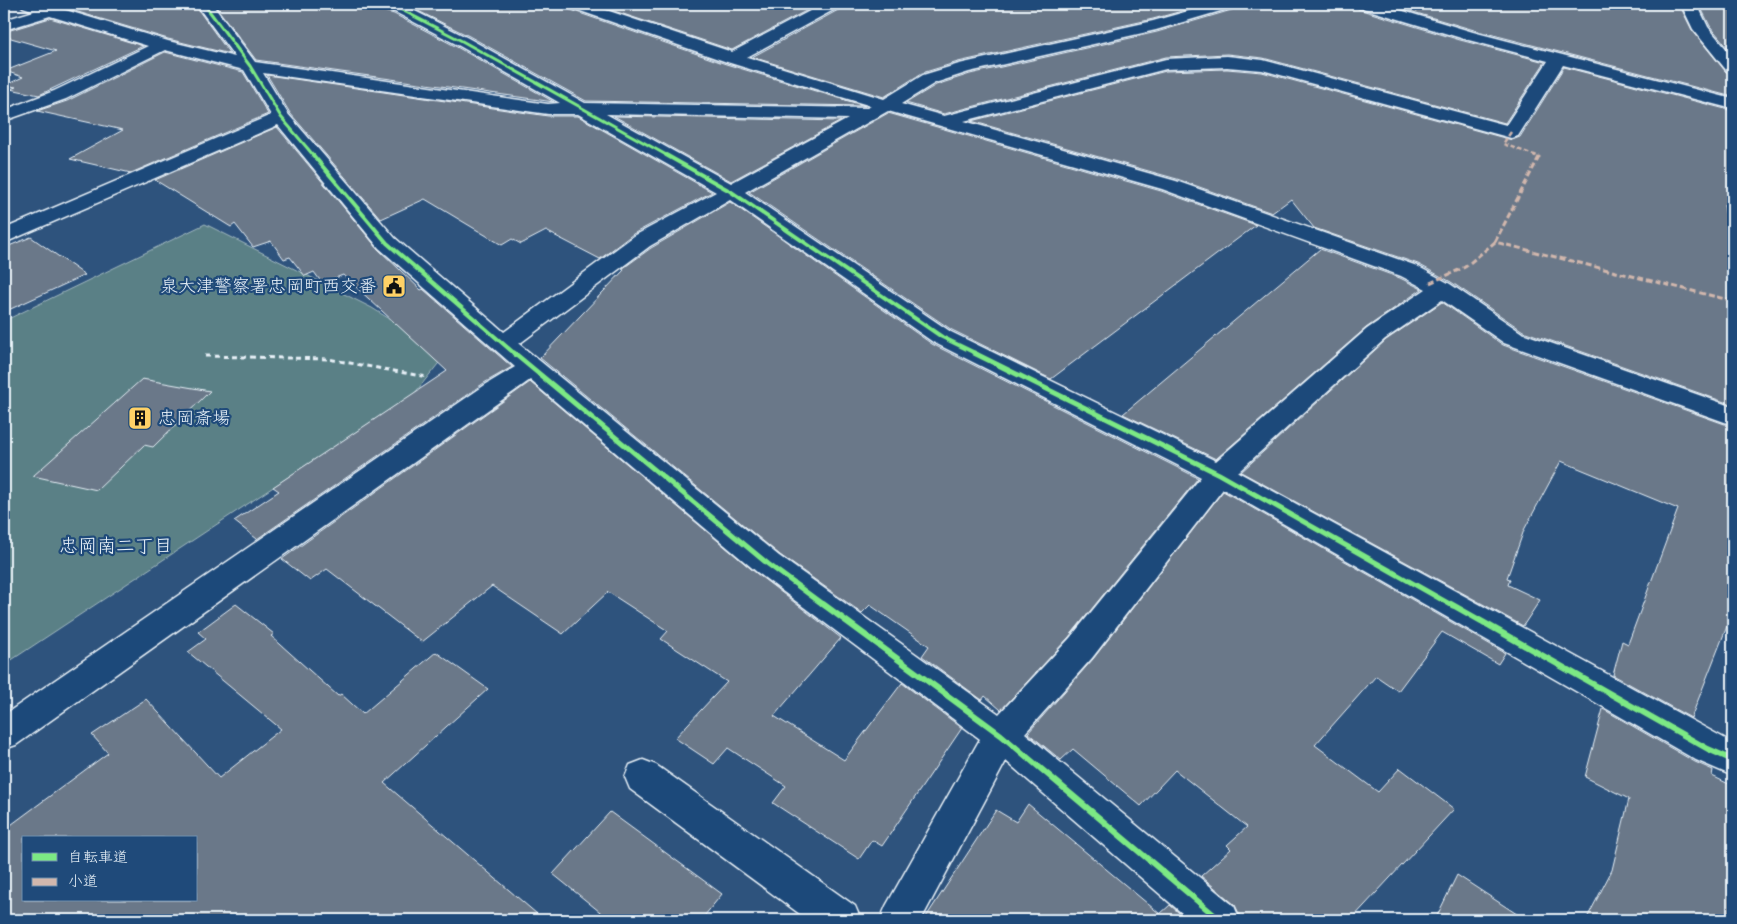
<svg xmlns="http://www.w3.org/2000/svg" width="1737" height="924" font-family="'Comic Neue','Klee One',sans-serif">
	<style>
		.green { fill: #5a8086; stroke: #a1b8bf }
		.building { fill: #6a7889; stroke: #e8f1f8; fill-rule: evenodd }
		.lines { fill: none; stroke-linecap: round; stroke-linejoin: round }
		.minor-casing { stroke: #e8f1f8; stroke-width: 3 }
		.path { stroke: #e8f1f8; stroke-width: 3; stroke-dasharray: 5 4; stroke-linecap: butt }
		.minor { fill: #1f4a7a; fill-rule: evenodd }
		.quiet-far1 { stroke: #d1b7ad; stroke-width: 2.5; stroke-dasharray: 5 2.5; stroke-linecap: butt }
		.quiet { stroke: #d1b7ad; stroke-width: 3; stroke-dasharray: 6 3; stroke-linecap: butt }
		.cycleway-far3-casing { stroke: #1f4a7a; stroke-width: 5 }
		.cycleway-far2-casing { stroke: #1f4a7a; stroke-width: 6 }
		.cycleway-far1-casing { stroke: #1f4a7a; stroke-width: 8 }
		.cycleway-casing { stroke: #1f4a7a; stroke-width: 9 }
		.cycleway-far3 { stroke: #7ce984; stroke-width: 3 }
		.cycleway-far2 { stroke: #7ce984; stroke-width: 4 }
		.cycleway-far1 { stroke: #7ce984; stroke-width: 5 }
		.cycleway { stroke: #7ce984; stroke-width: 6 }
		.labels { text-anchor: middle; stroke-width: 4.5; stroke-linejoin: round; paint-order: stroke }
		.poi-label { font-size: 18px; fill: #e8f1f8; stroke: #1f4a7a; text-anchor: end }
		.neighbourhood-label { font-size: 19px; fill: #e8f1f8; stroke: #1f4a7a }
	</style>
	<rect width="100%" height="100%" fill="#2e537d"/>
	<filter id="ink" filterUnits="userSpaceOnUse"><feTurbulence type="fractalNoise" baseFrequency=".02" numOctaves="2"/><feDisplacementMap in="SourceGraphic" scale="10" xChannelSelector="R" yChannelSelector="G"/><feConvolveMatrix kernelMatrix="1 2 1 2 8 2 1 2 1" color-interpolation-filters="sRGB"/></filter>
	<g filter="url(#ink)">
		<path class="green" d="M205 224 372 308 446 354 414 394 4 665V321Z"/>
		<g class="building">
			<path d="M82 4H194L230 54 168 39 68 9Z"/>
			<path d="M214 4H372L376 9 394 14 455 46 554 102 256 60Z"/>
			<path d="M404 4H564L568 9 726 64 865 106 586 101 469 36Z"/>
			<path d="M593 4H819L732 50Z"/>
			<path d="M844 4H1207L1153 19 958 62 922 73 884 97 752 57 840 9Z"/>
			<path d="M1239 4H1354L1358 9 1460 40 1545 62 1505 123 1263 58 1227 54 1166 57 944 114 906 103 936 85 970 74 1157 32 1235 9Z"/>
			<path d="M1386 4H1679L1692 30 1726 72 1733 74V97L1474 30Z"/>
			<path d="M1699 4H1733V54L1710 26Z"/>
			<path d="M50 18 143 46 39 95 10 89 16 87 6 85 23 77 5 71 56 51 4 36V32Z"/>
			<path d="M165 52 243 72 268 114 131 173 70 159 123 130 37 111 67 101Z"/>
			<path d="M1564 67 1733 111V207L1724 205 1733 257V405L1523 331 1451 282 1418 264 1314 228 1291 199 1272 213 1177 179 971 121 1166 71 1227 69 1262 72 1512 140 1520 137Z"/>
			<path d="M267 75 548 116H578L712 192 633 234 600 259 546 231 521 244 512 239 502 245 425 199 381 219 290 113Z"/>
			<path d="M888 113 1161 191 1256 225 1051 379 952 330 749 192Z"/>
			<path d="M614 116 841 121 731 181Z"/>
			<path d="M277 127 378 249 421 290 423 289 512 367 484 383 257 539 234 521 279 491 273 487 447 371 343 275 322 283 314 272 305 276 290 257 284 259 271 241 253 247 235 224 231 227 155 180Z"/>
			<path d="M730 202 932 344 1198 478 1069 637 1001 710 985 696 982 700 922 656 929 646 870 605 862 613 780 555 540 358 624 270 622 269 651 248Z"/>
			<path d="M31 237 85 275 4 312V248Z"/>
			<path d="M1320 249 1400 278 1422 289 1366 328 1216 459 1123 414Z"/>
			<path d="M1442 302 1503 345 1733 427V611L1691 718 1613 675 1622 641 1628 644 1678 509 1561 461 1524 530 1507 578 1510 579 1508 585 1540 600 1523 626 1241 472 1386 340Z"/>
			<path d="M142 379 210 391 153 447 144 445 97 490 33 476Z"/>
			<path d="M530 382 756 573 841 638 774 716 844 760 902 683 962 728 882 846 872 840 859 859 773 803 786 786 728 748 714 764 675 738 727 682 661 639 668 631 608 592 563 634 492 586 422 642 327 569 310 581 282 559Z"/>
			<path d="M1223 491 1505 653 1498 664 1442 632 1398 691 1376 676 1315 745 1378 792 1400 768 1454 809 1351 920H1242L1235 905 1201 876 1231 849 1227 845 1247 827 1175 770 1141 806 1073 749 1061 760 1028 733 1093 659Z"/>
			<path d="M236 604 274 634 271 636 338 696 341 694 363 714 436 652 488 689 384 783 544 920H4V830L108 753 92 735 146 699 219 778 281 729 188 652 206 639 198 632ZM24 838H196V900H24Z"/>
			<path d="M1603 709 1695 762 1713 770 1712 776 1733 786V920H1586L1612 870 1629 799 1585 777Z"/>
			<path d="M1028 804 1160 914 1170 905 1187 920H924L996 810 1016 822Z"/>
			<path d="M610 812 722 894 701 920H610L553 874Z"/>
			<path d="M1457 875 1526 920H1435Z"/>
		</g>
		<g class="lines">
			<g class="minor-casing">
				<g id="minor">
					<path d="M20 4H55L60 6 62 9 168 41 235 57 196 4H212L255 62 548 104 560 103 456 44 395 12 377 7 374 4H398L405 6 468 38 585 103 867 108 871 106 727 62 569 7 566 4H588L732 52 823 4H842L839 7 747 57 884 99 923 75 959 64 1153 21 1213 4H1237L1234 7 1156 30 969 72 935 83 901 104 944 116 1166 59 1227 56 1263 60 1506 125 1548 61 1461 38 1359 7 1356 4H1380L1473 32 1733 99V109L1563 65 1518 136 1511 138 1262 70 1227 67 1166 69 964 121 1176 181 1417 266 1450 284 1522 333 1733 407V425L1504 343 1442 300 1385 339 1238 472 1733 743V776L1696 760 1223 489 1092 658 1025 733 1234 906 1240 920H1190L1006 761 921 920H880L886 906 980 739 757 572 530 380 16 745 4 749V715L485 385 515 367 379 248 278 125 4 243V229L271 115 244 70 165 50 66 99 4 121V110L54 91 148 46 50 16 4 30V20L34 11 23 7ZM263 73 548 114H578L716 192 634 236 504 332 395 238 288 114ZM888 111 1162 189 1401 276 1426 289 1367 329 1216 461 951 332 745 192ZM606 114 848 119 731 183ZM730 200 933 342 1201 477 1070 638 999 714 779 556 519 344 650 246Z"/>
					<path d="M1681 4H1697L1708 27 1733 57V72L1727 71 1693 29Z"/>
					<path d="M643 760 656 765 855 906 861 920H808L630 789 625 777 630 765Z"/>
				</g>
			</g>
			<path class="path" d="M205 356 328 359 427 377"/>
			<use href="#minor" class="minor"/>
			<path class="quiet-far1" d="M1511 132 1503 144 1537 156"/>
			<g class="quiet">
				<path d="M1495 242 1539 157 1534 155"/>
				<path d="M1430 283 1465 267 1495 242 1733 301"/>
			</g>
			<g class="cycleway-far3-casing">
				<g id="cycleway-far3">
					<path d="M204 4 250 66 281 117 314 156"/>
					<path d="M382 4 400 9 462 41 668 156"/>
				</g>
			</g>
			<g class="cycleway-far2-casing">
				<g id="cycleway-far2">
					<path d="M313 155 387 243 515 354"/>
					<path d="M666 155 730 191 942 337 977 354"/>
				</g>
			</g>
			<g class="cycleway-far1-casing">
				<g id="cycleway-far1">
					<path d="M514 353 768 564 825 606"/>
					<path d="M974 353 1219 474 1453 606"/>
				</g>
			</g>
			<g class="cycleway-casing">
				<g id="cycleway">
					<path d="M823 604 1001 735 1220 920"/>
					<path d="M1451 604 1708 749 1733 760"/>
				</g>
			</g>
			<use href="#cycleway-far3" class="cycleway-far3"/>
			<use href="#cycleway-far2" class="cycleway-far2"/>
			<use href="#cycleway-far1" class="cycleway-far1"/>
			<use href="#cycleway" class="cycleway"/>
		</g>
	</g>
	<defs>
		<g id="civic-square" transform="scale(1.25)"><rect x="-9" y="-9" width="18" height="18" rx="4" fill="#ffd166" stroke="#1f4a7a"/><path d="M-.6-6.5H3V-4.5H.6V-3L4-1V1h2V6H-6V1h2V-1L-.6-3ZM-1.2 2.5V6h2.4V2.5Z" fill="#111"/></g>
		<g id="building-square" transform="scale(1.25)"><rect x="-9" y="-9" width="18" height="18" rx="4" fill="#ffd166" stroke="#1f4a7a"/><path d="M-4-6H4V6H1V3H-1V6H-4ZM-2.5-4.3h1.7v1.8h-1.7ZM.8-4.3h1.7v1.8H.8ZM-2.5-1h1.7V.8h-1.7ZM.8-1h1.7V.8H.8Z" fill="#111"/></g>
	</defs>
	<g fill-rule="evenodd">
		<use href="#civic-square" x="394" y="286"/>
		<use href="#building-square" x="140" y="418"/>
	</g>
	<g class="labels">
		<g class="poi-label">
			<text x="376" y="292">泉大津警察署忠岡町西交番</text>
			<text x="158" y="424" text-anchor="start">忠岡斎場</text>
		</g>
		<g class="neighbourhood-label">
			<text x="116" y="552">忠岡南二丁目</text>
		</g>
	</g>
	<rect width="1737" height="924" fill="none" stroke="#1f4a7a" stroke-width="20"/>
	<rect x="10" y="10" width="1717" height="904" fill="none" stroke="#e8f1f8" stroke-width="2" filter="url(#ink)"/>
	<rect x="22" y="836" width="175" height="65" fill="#1f4a7a" stroke="#6f8dac"/>
	<rect x="32" y="853" width="25" height="8" fill="#7ce984" stroke="#6f8dac"/>
	<text x="68" y="862" font-size="15" fill="#e8f1f8">自転車道</text>
	<rect x="32" y="878" width="25" height="8" fill="#d1b7ad" stroke="#6f8dac"/>
	<text x="68" y="886" font-size="15" fill="#e8f1f8">小道</text>
</svg>
